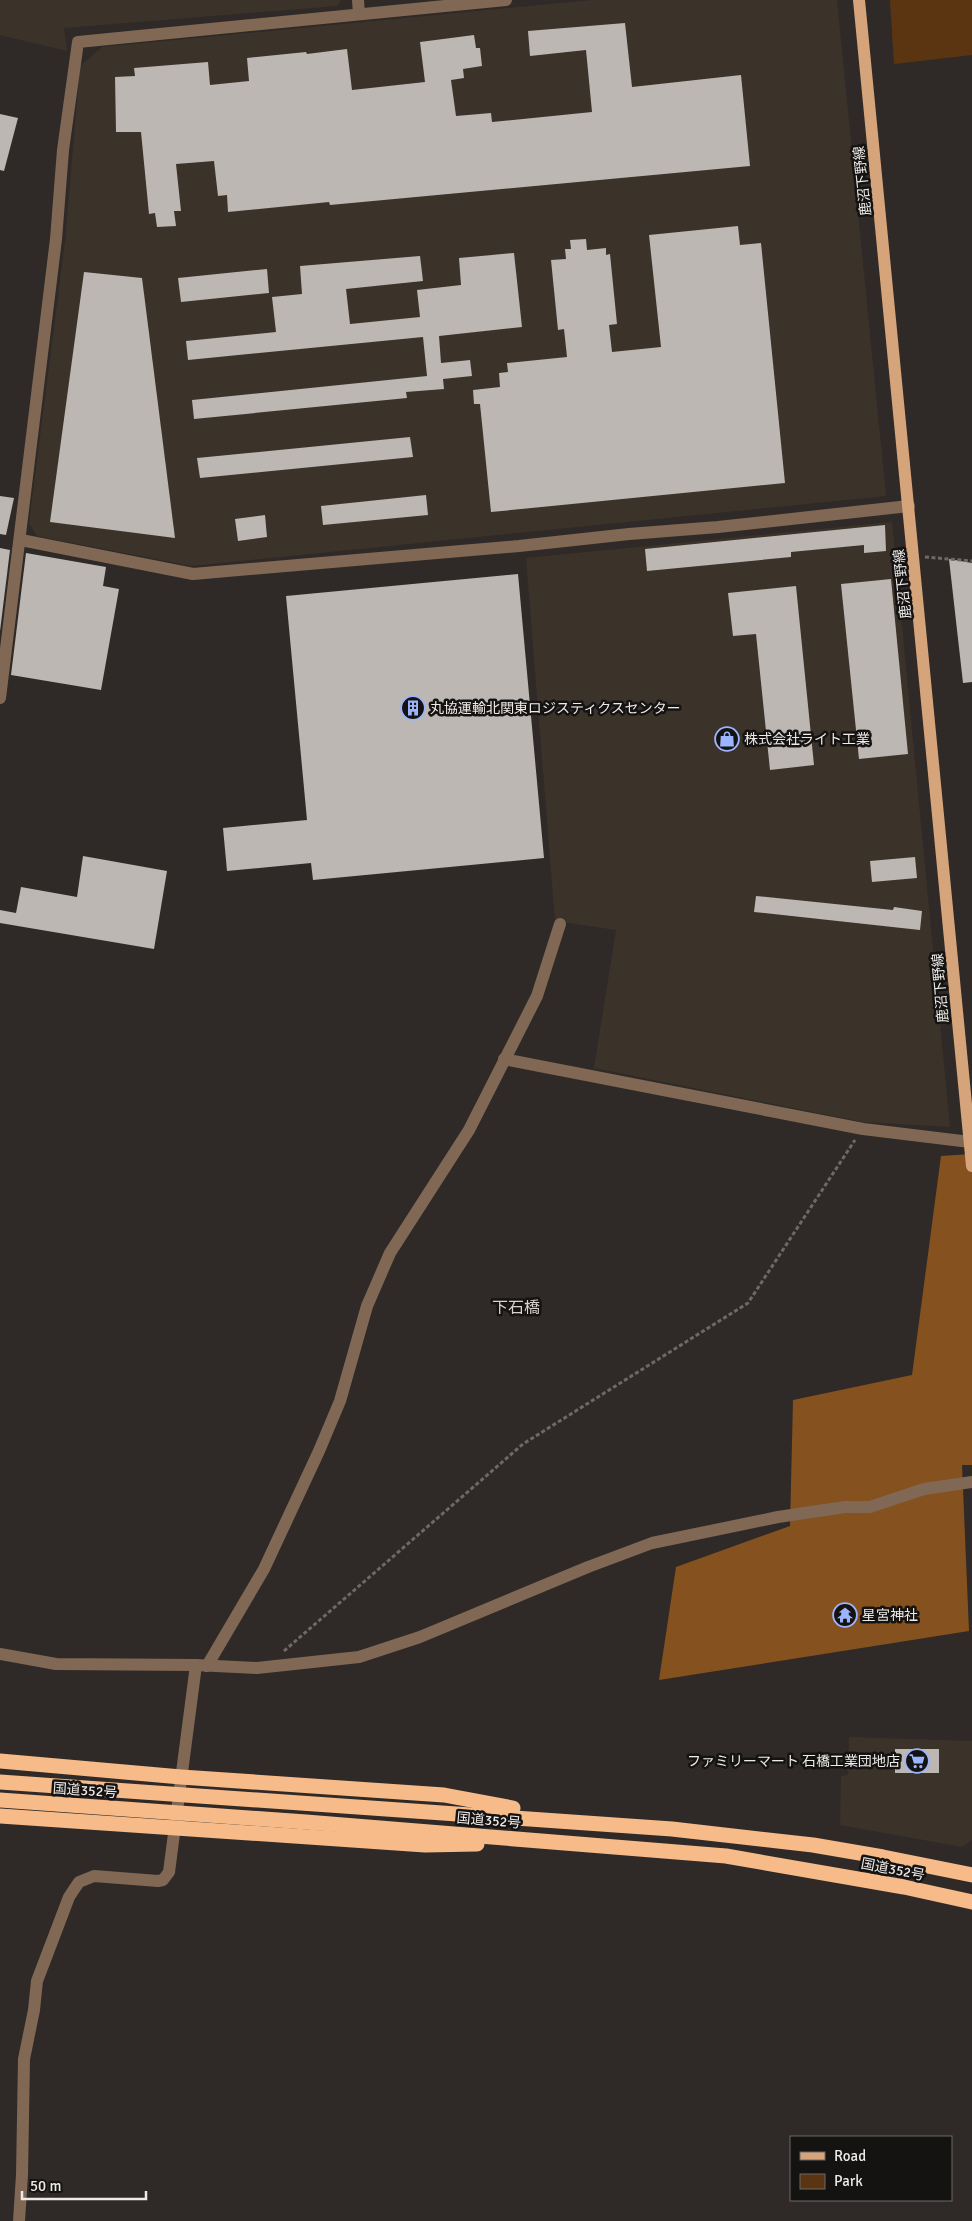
<svg xmlns="http://www.w3.org/2000/svg" width="972" height="2221" font-family="Signika,'Noto Sans JP',sans-serif">
	<style>
		.built { fill: #3b322a }
		.green { fill: #5b3511 }
		.forest { fill: #85511f }
		.building { fill: #bcb7b2 }
		.lines { fill: none; stroke-linecap: round; stroke-linejoin: round }
		.path { stroke: #6e6967; stroke-width: 3; stroke-dasharray: 4 2.5; stroke-linecap: butt }
		.street { stroke: #806855; stroke-width: 12 }
		.primary { stroke: #d5a47b; stroke-width: 12 }
		.highway { stroke: #f7bb8a; stroke-width: 15 }
		.labels { text-anchor: middle; stroke-width: 5; stroke-linejoin: round; paint-order: stroke }
		.street-label { font-size: 14px; fill: #edeae8; stroke: #151312 }
		.poi-label { font-size: 14px; fill: #edeae8; stroke: #151312; text-anchor: start }
		.quarter-label { font-size: 16px; fill: #d7d2cd; stroke: #151312 }
	</style>
	<rect width="100%" height="100%" fill="#2f2a27"/>
	<g class="built">
		<path d="M0 0H341L337 6 64 28 67 51 0 35Z"/>
		<path d="M592 0H837L886 496 191 566 37 536 29 523 65 241 80 66 102 47Z"/>
		<path d="M892 522 950 1127 863 1122 594 1068 616 930 555 921 526 558Z"/>
		<path d="M849 1737 972 1741V1840L962 1847 840 1825 841 1776 848 1775Z"/>
	</g>
	<path class="green" d="M890 0H972V55L894 64Z"/>
	<path class="forest" d="M972 1154V1465H962L969 1631 659 1680 676 1567 790 1526 793 1400 912 1375 941 1156Z"/>
	<g class="building">
		<path d="M625 23 632 87 741 75 750 166 330 205 329 202 228 212 227 195 218 196 214 161 176 164 181 211H174L176 226 157 227 155 213 149 214 141 132H116L115 77 135 76 134 68 208 62 210 85 249 81 247 58 306 52 307 54 347 49 352 90 425 82 420 42 474 35 476 48H480L482 66 463 69 464 78 451 80 456 116 491 113 492 122 592 112 586 50 530 56 528 31Z"/>
		<path d="M0 114 18 118 4 171 0 170Z"/>
		<path d="M738 226 740 245 761 243 785 483 491 512 480 404H474L473 390 500 387 499 373 508 372 507 363 567 357 564 329 558 330 551 260 566 259 565 249H571L570 240 586 239 587 250 606 248V255L610 254 617 324 609 325 612 352 661 347 649 235Z"/>
		<path d="M514 253 522 327 439 336 441 363 470 360 472 376 443 379 444 389 406 392 407 398 194 419 192 400 427 376 423 337 188 360 186 341 276 332 272 297 302 294 300 266 420 256 423 281 346 289 350 324 420 317 417 290 461 285 459 258Z"/>
		<path d="M267 269 269 293 181 302 178 278Z"/>
		<path d="M84 272 142 278 175 538 50 522Z"/>
		<path d="M410 437 413 457 200 478 197 458Z"/>
		<path d="M426 495 428 515 323 525 321 506Z"/>
		<path d="M0 496 14 498 6 535 0 534Z"/>
		<path d="M265 515 267 537 238 541 235 519Z"/>
		<path d="M885 525 886 551 864 553V545L791 552V557L647 571 645 549Z"/>
		<path d="M0 548 10 550 0 631Z"/>
		<path d="M26 553 106 567 103 586 119 589 101 690 11 675Z"/>
		<path d="M949 559 972 563V682L963 683Z"/>
		<path d="M518 574 544 858 313 880 311 863 227 871 223 828 307 820 286 596Z"/>
		<path d="M891 579 908 754 859 759 841 584Z"/>
		<path d="M796 586 814 765 770 770 756 634 733 636 728 593Z"/>
		<path d="M83 856 167 871 154 949 0 923V910L16 913 21 887 77 897Z"/>
		<path d="M915 857 917 878 872 882 870 861Z"/>
		<path d="M756 896 893 910 894 907 922 911 920 930 754 912Z"/>
		<rect x="895" y="1749" width="44" height="24"/>
	</g>
	<g class="lines">
		<g class="path">
			<path d="M925 557 972 561"/>
			<path d="M284 1651 523 1444 748 1303 855 1140"/>
		</g>
		<g class="street">
			<path d="M358 0 359 14"/>
			<path d="M21 540 193 574 519 546 629 534 718 527 909 506"/>
			<path d="M0 698 56 239 63 150 78 42 506 0"/>
			<path d="M504 1059 863 1129 970 1142"/>
			<path d="M0 1654 56 1664 196 1665 257 1668 359 1657 420 1637 588 1567 652 1543 778 1517 845 1507H870L924 1489 972 1482"/>
			<path d="M207 1666 264 1569 319 1451 340 1401 367 1306 390 1253 469 1130 537 996 560 924"/>
			<path d="M19 2221 22 2175 24 2059 34 2010 37 1981 69 1897 79 1882 94 1876 158 1881 163 1880 169 1872 196 1665"/>
		</g>
		<path class="primary" d="M859 0 972 1166"/>
		<g class="highway">
			<path d="M0 1761 181 1777 444 1795 513 1808"/>
			<path d="M0 1782 672 1829 813 1845 883 1857 972 1875"/>
			<path d="M0 1800 306 1822 726 1856 904 1887 972 1902"/>
			<path d="M0 1816 425 1845 477 1844"/>
		</g>
	</g>
	<defs>
		<g id="building-ring" transform="scale(1.25)"><circle r="9.5" fill="#151312" stroke="#9cb4fd" stroke-width="1.5"/><path d="M-4-6H4V6H1V3H-1V6H-4ZM-2.5-4.3h1.7v1.8h-1.7ZM.8-4.3h1.7v1.8H.8ZM-2.5-1h1.7V.8h-1.7ZM.8-1h1.7V.8H.8Z" fill="#9cb4fd"/></g>
		<g id="shop-ring" transform="scale(1.25)"><circle r="9.5" fill="#151312" stroke="#9cb4fd" stroke-width="1.5"/><path d="M-5-2.5h2.3a2.7 3.5 0 0 1 5.4 0H5L5.5 6h-11ZM-1.5-2.5h3a1.5 2.3 0 0 0-3 0Z" fill="#9cb4fd"/></g>
		<g id="temple-ring" transform="scale(1.25)"><circle r="9.5" fill="#151312" stroke="#9cb4fd" stroke-width="1.5"/><path d="M0-6L5-2H3V0L6.5 2.5H4V6H1.5V3h-3V6H-4V2.5H-6.5L-3 0V-2H-5Z" fill="#9cb4fd"/></g>
		<g id="supermarket-ring" transform="scale(1.25)"><circle r="9.5" fill="#151312" stroke="#9cb4fd" stroke-width="1.5"/><path d="M-6-5.5h2.5l.6 2H6L4.5 2H-2.5L-4.4-4H-6ZM-1.5 3.2a1.3 1.3 0 1 0 .1 0ZM3 3.2a1.3 1.3 0 1 0 .1 0Z" fill="#9cb4fd"/></g>
	</defs>
	<g fill-rule="evenodd">
		<use href="#building-ring" x="413" y="708"/>
		<use href="#shop-ring" x="727" y="739"/>
		<use href="#temple-ring" x="845" y="1615"/>
		<use href="#supermarket-ring" x="917" y="1761"/>
	</g>
	<g class="labels">
		<g class="street-label">
			<text transform="translate(862 181) rotate(-96)" y="5">鹿沼下野線</text>
			<text transform="translate(902 584) rotate(-96)" y="5">鹿沼下野線</text>
			<text transform="translate(940 988) rotate(-95)" y="5">鹿沼下野線</text>
			<text transform="translate(85 1790) rotate(4)" y="5">国道352号</text>
			<text transform="translate(489 1820) rotate(5)" y="5">国道352号</text>
			<text transform="translate(893 1869) rotate(11)" y="5">国道352号</text>
		</g>
		<g class="poi-label">
			<text x="430" y="713">丸協運輸北関東ロジスティクスセンター</text>
			<text x="744" y="744">株式会社ライト工業</text>
			<text x="862" y="1620">星宮神社</text>
			<text x="900" y="1766" text-anchor="end">ファミリーマート 石橋工業団地店</text>
		</g>
		<g class="quarter-label">
			<text x="516" y="1313">下石橋</text>
		</g>
	</g>
	<rect x="790" y="2136" width="162" height="65" fill="#151312" stroke="#6b6968"/>
	<rect x="800" y="2152" width="25" height="8" fill="#d5a47b" stroke="#6b6968"/>
	<text x="834" y="2161" font-size="15" fill="#edeae8">Road</text>
	<rect x="800" y="2174" width="25" height="15" fill="#5b3511" stroke="#6b6968"/>
	<text x="834" y="2186" font-size="15" fill="#edeae8">Park</text>
	<path d="M22 2191v8h124v-8" fill="none" stroke="#edeae8" stroke-width="2.5"/>
	<text x="30" y="2191" font-size="15" fill="#edeae8" stroke="#151312" stroke-width="4" paint-order="stroke">50 m</text>
</svg>
